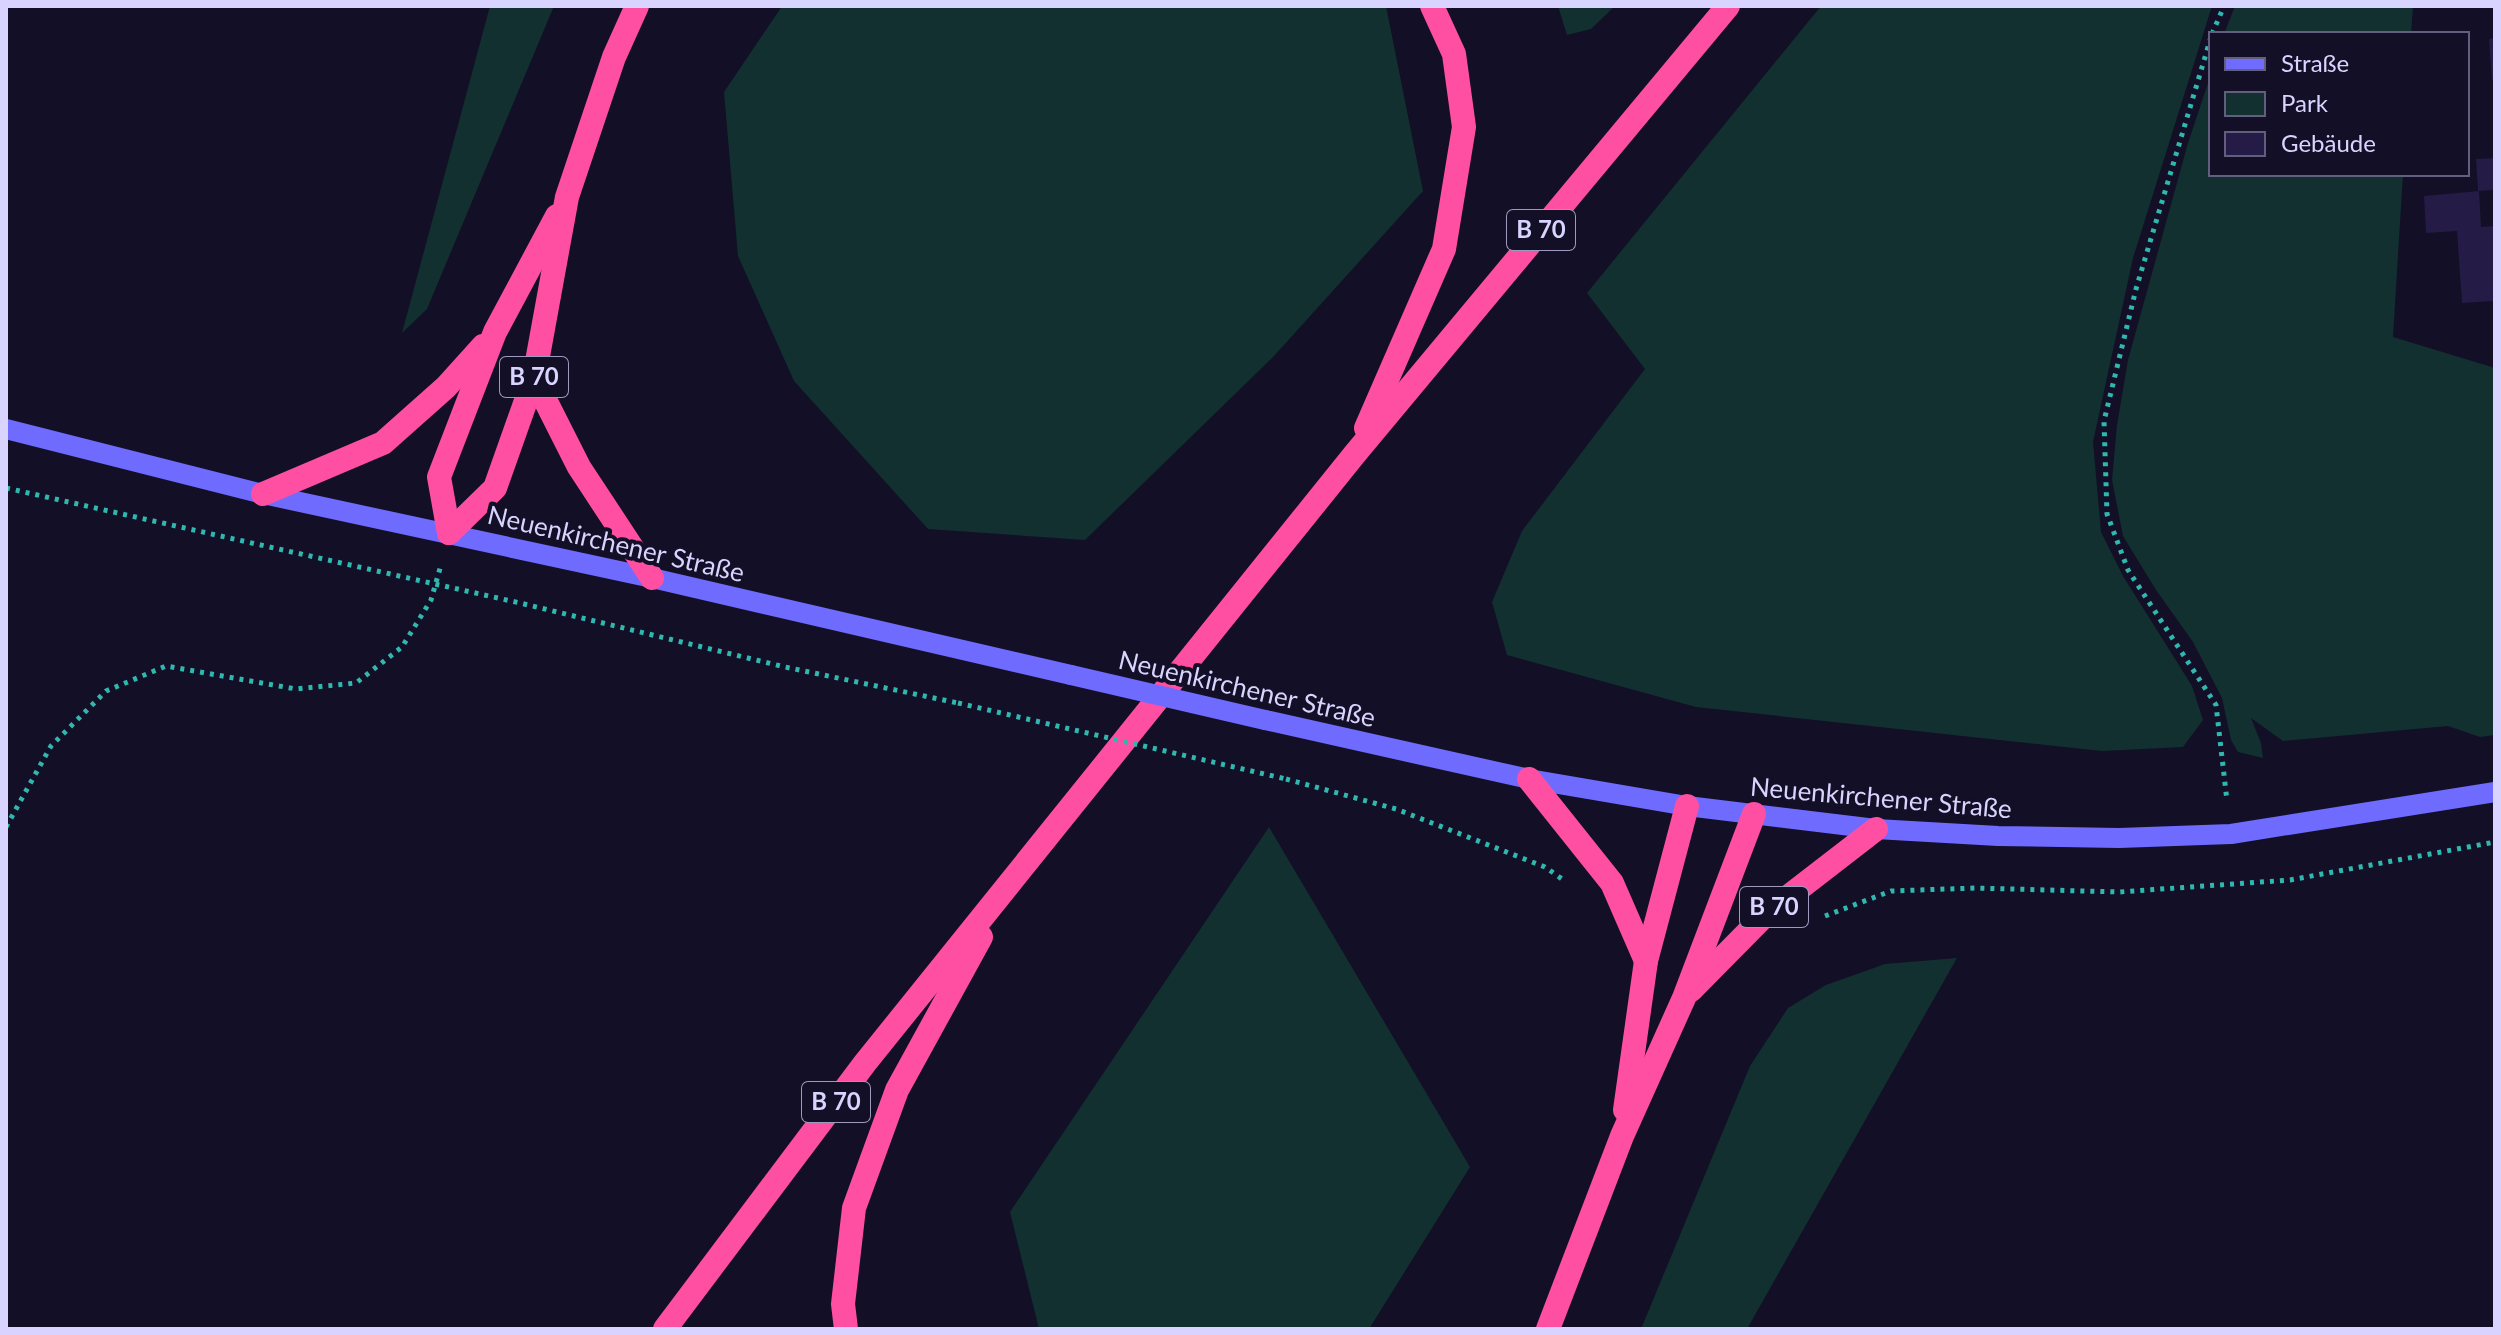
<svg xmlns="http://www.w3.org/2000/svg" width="2501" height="1335" font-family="Lato,sans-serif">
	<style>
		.green { fill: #12302f }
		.building { fill: #241b47 }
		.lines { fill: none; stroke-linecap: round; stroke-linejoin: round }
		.path { stroke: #2fb8b0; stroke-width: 5; stroke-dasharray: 4 6; stroke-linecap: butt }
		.secondary { stroke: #6f6bff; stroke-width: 20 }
		.highway { stroke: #ff4fa3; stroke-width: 24 }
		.path-bridge { stroke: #2fb8b0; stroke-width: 5; stroke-dasharray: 4 6; stroke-linecap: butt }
		.secondary-bridge { stroke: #6f6bff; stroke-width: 20 }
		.labels { text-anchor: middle; stroke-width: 8; stroke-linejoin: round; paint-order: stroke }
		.shield { fill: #130f26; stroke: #9e99be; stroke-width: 2 }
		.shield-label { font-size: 24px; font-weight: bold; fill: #d9d4ff }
		.street-label { font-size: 26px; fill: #d9d4ff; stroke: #130f26 }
	</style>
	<rect width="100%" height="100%" fill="#130f26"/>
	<g class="green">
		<path d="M490 6H554L427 309 402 333Z"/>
		<path d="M782 6H1386L1423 191 1274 356 1085 540 928 529 794 381 738 256 724 92Z"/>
		<path d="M1558 6H1615L1591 29 1567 35Z"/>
		<path d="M1821 6H2212L2133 258 2093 442 2101 532 2123 576 2192 686 2203 720 2183 747 2102 751 1696 707 1507 655 1492 602 1522 531 1645 369 1587 293Z"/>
		<path d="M2235 6H2413L2411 34H2224Z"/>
		<path d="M2211 74V174H2403L2393 337 2495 368V735L2480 737 2448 726 2283 741 2251 718 2261 743 2263 758 2238 752 2231 740 2222 698 2193 642 2156 590 2123 536 2112 480 2117 425 2128 360 2188 143Z"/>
		<path d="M1269 827 1470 1167 1369 1329H1039L1010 1212Z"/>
		<path d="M1957 958 1747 1329H1641L1750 1066 1788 1008 1826 985 1885 964Z"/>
	</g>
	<g class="building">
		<path d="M2495 38V80H2492L2489 39Z"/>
		<path d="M2495 158V190L2478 191 2476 159Z"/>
		<path d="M2479 191 2481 227 2495 226V301L2462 303 2457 231 2426 233 2424 196Z"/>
	</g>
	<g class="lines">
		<g class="path">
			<path d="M2212 34 2224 6"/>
			<path d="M2211 37 2136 289 2104 421 2107 514 2128 570 2216 705 2227 801"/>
			<path d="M6 488 520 603 785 667 958 703"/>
			<path d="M1286 779 1396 809 1545 867 1562 879"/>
			<path d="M6 827 51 746 106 691 166 666 296 689 356 683 402 647 431 600 441 565"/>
			<path d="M1825 916 1891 891 1975 888 2119 892 2290 880 2495 842"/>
		</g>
		<g class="secondary">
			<path d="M6 429 263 494 652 578 1071 675"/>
			<path d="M1265 720 1529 779 1687 806 1876 829 1998 836 2119 838 2231 834 2495 792"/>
		</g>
		<g class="highway">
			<path d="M534 378 579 467 652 578"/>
			<path d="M1366 428 1444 249 1464 127 1454 54 1432 6"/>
			<path d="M263 494 383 443 446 387 483 346"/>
			<path d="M449 533 495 488 534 378 567 197 614 57 637 6"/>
			<path d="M449 533 439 477 495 332 557 216"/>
			<path d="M1529 779 1612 883 1646 961"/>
			<path d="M1691 990 1766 914 1876 829"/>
			<path d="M1625 1110 1646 961 1687 806"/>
			<path d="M665 1329 865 1063 1013 879 1354 455 1728 6"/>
			<path d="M846 1329 843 1304 854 1208 897 1090 981 937"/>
			<path d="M1548 1329 1622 1136 1684 998 1754 814"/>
		</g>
		<path class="path-bridge" d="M958 703 1286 779"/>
		<path class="secondary-bridge" d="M1071 675 1265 720"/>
	</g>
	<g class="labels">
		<g class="shield">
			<rect x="1507" y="210" width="68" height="40" rx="6"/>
			<rect x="500" y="357" width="68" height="40" rx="6"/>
			<rect x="1740" y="887" width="68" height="40" rx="6"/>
			<rect x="802" y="1082" width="68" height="40" rx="6"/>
		</g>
		<g class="shield-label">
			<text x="1541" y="238">B 70</text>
			<text x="534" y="385">B 70</text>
			<text x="1774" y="915">B 70</text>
			<text x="836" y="1110">B 70</text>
		</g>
		<g class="street-label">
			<text transform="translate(616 544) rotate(13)" y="9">Neuenkirchener Straße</text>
			<text transform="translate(1247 689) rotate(13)" y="9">Neuenkirchener Straße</text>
			<text transform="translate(1881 798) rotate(5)" y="9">Neuenkirchener Straße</text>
		</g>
	</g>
	<rect width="2501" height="1335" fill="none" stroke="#d9d4ff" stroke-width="16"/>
	<rect x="2209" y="32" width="260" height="144" fill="#130f26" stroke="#625e7d" stroke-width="2"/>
	<rect x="2225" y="58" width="40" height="12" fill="#6f6bff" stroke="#625e7d" stroke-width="2"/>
	<text x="2281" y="72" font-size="24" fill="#d9d4ff">Straße</text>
	<rect x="2225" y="92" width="40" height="24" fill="#12302f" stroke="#625e7d" stroke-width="2"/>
	<text x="2281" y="112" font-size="24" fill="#d9d4ff">Park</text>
	<rect x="2225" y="132" width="40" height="24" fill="#241b47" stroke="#625e7d" stroke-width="2"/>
	<text x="2281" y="152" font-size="24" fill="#d9d4ff">Gebäude</text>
</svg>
